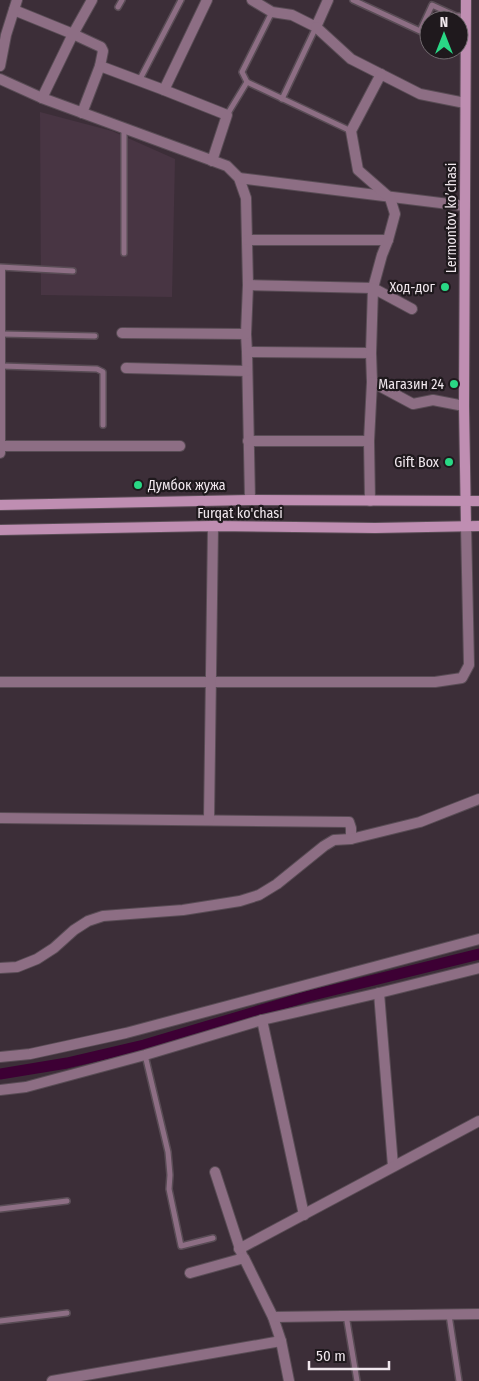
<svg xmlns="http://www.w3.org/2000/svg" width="479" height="1381" font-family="'Fira Sans Condensed',sans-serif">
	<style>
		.built { fill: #483543 }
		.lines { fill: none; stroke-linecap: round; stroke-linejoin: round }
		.canal { stroke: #3d0034; stroke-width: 11 }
		.lane-casing { stroke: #594c55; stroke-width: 8 }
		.street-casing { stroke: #594c55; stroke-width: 12 }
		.secondary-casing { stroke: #594c55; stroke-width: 12 }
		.lane { stroke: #8d6e84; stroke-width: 5 }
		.street { stroke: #8d6e84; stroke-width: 10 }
		.secondary { stroke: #bf8eb2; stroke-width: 10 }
		.poi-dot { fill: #29d885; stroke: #1f191d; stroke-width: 2 }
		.labels { text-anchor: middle; stroke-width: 4.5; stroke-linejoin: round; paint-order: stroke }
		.street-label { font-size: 14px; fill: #f0e7ed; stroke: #1f191d }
		.poi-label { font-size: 14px; fill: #f0e7ed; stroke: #1f191d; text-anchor: end }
	</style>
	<rect width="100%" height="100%" fill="#3c2e38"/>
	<path class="built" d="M40 112 112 131 175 159 172 297 41 295Z"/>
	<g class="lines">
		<path class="canal" d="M0 1074 67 1063 144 1045 309 996 479 954"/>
		<g class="lane-casing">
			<g id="lane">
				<path d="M353 0 420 31 432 5 456 16H466"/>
				<path d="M118 7 122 0"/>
				<path d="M139 81 181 0"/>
				<path d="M247 82 242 72 272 12"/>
				<path d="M282 99 316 27"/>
				<path d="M227 115 247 82 351 131"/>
				<path d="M124 129V253"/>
				<path d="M0 267 73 271"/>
				<path d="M1 334 95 336"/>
				<path d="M1 366 97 369 103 372V425"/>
				<path d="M145 1055 168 1152 170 1175 169 1189 181 1246 213 1238"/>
				<path d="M0 1209 67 1201"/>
				<path d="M346 1315 357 1381"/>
				<path d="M449 1315 459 1381"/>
				<path d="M0 1321 67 1313"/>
			</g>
		</g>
		<g class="street-casing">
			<g id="street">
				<path d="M252 0 272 12 292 15 316 27 328 0"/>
				<path d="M14 10 73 34 101 47 103 51 100 66"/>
				<path d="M316 27 351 59 420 94 465 103"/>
				<path d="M0 66 6 35 17 0"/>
				<path d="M0 79 42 98 227 166 239 178 246 198 248 285 246 334 247 352 250 500"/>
				<path d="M164 90 227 115 212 161"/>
				<path d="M42 98 73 34 92 0"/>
				<path d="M82 113 100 66 164 90 207 0"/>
				<path d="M239 178 465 206"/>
				<path d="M247 240H388"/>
				<path d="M0 270V453"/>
				<path d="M248 285 373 288 382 255 388 240 395 214 390 198 358 170 351 131 381 74"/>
				<path d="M122 333 246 334"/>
				<path d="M247 352 371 353 372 382 369 441 370 501"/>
				<path d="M371 353 373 288 412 309"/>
				<path d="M126 368 247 371"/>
				<path d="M372 382 413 404 433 400 464 406"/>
				<path d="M248 441H369"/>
				<path d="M0 446H180"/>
				<path d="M0 682H435L462 678 469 665 466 526"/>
				<path d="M0 818 349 822 351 828V839"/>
				<path d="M209 820 213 526"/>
				<path d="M0 968 17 967 37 959 54 948 74 930 88 921 103 916 183 910 240 901 259 895 277 884 324 846 334 840 351 839 420 822 479 799"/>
				<path d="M379 993 393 1166"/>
				<path d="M262 1020 304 1215"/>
				<path d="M0 1057 30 1054 126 1033 479 939"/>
				<path d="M0 1090 26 1087 145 1055 262 1020 379 993 479 968"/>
				<path d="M215 1172 242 1255"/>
				<path d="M239 1249 479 1121"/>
				<path d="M190 1273 244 1258 273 1317 281 1341 289 1381"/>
				<path d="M273 1317 479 1314"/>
				<path d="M52 1381 281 1341"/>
			</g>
		</g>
		<g class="secondary-casing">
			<g id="secondary">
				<path d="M466 0 464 406 466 526"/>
				<path d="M0 505 250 500 479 501"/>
				<path d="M0 530 213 526 375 528 479 526"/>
			</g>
		</g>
		<use href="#lane" class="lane"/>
		<use href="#street" class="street"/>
		<use href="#secondary" class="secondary"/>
	</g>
	<g class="poi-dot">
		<circle cx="445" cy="287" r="5"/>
		<circle cx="454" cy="384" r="5"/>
		<circle cx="449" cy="462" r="5"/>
		<circle cx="138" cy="485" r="5"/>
	</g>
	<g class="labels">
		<g class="street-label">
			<text transform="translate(451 218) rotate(-90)" y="5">Lermontov ko’chasi</text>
			<text x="240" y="518">Furqat ko'chasi</text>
		</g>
		<g class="poi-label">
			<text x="435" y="292">Ход-дог</text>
			<text x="444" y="389">Магазин 24</text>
			<text x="439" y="467">Gift Box</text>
			<text x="148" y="490" text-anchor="start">Думбок жужа</text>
		</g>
	</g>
	<g transform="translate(444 35)"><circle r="24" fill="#1f191d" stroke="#736b70"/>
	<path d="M0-4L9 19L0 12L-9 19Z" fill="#29d885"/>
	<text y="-8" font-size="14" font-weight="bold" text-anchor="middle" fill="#f0e7ed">N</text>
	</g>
	<path d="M309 1361v8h80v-8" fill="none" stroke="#f0e7ed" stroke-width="2.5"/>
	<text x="316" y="1361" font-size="15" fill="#f0e7ed" stroke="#1f191d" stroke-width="4" paint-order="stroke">50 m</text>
</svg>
